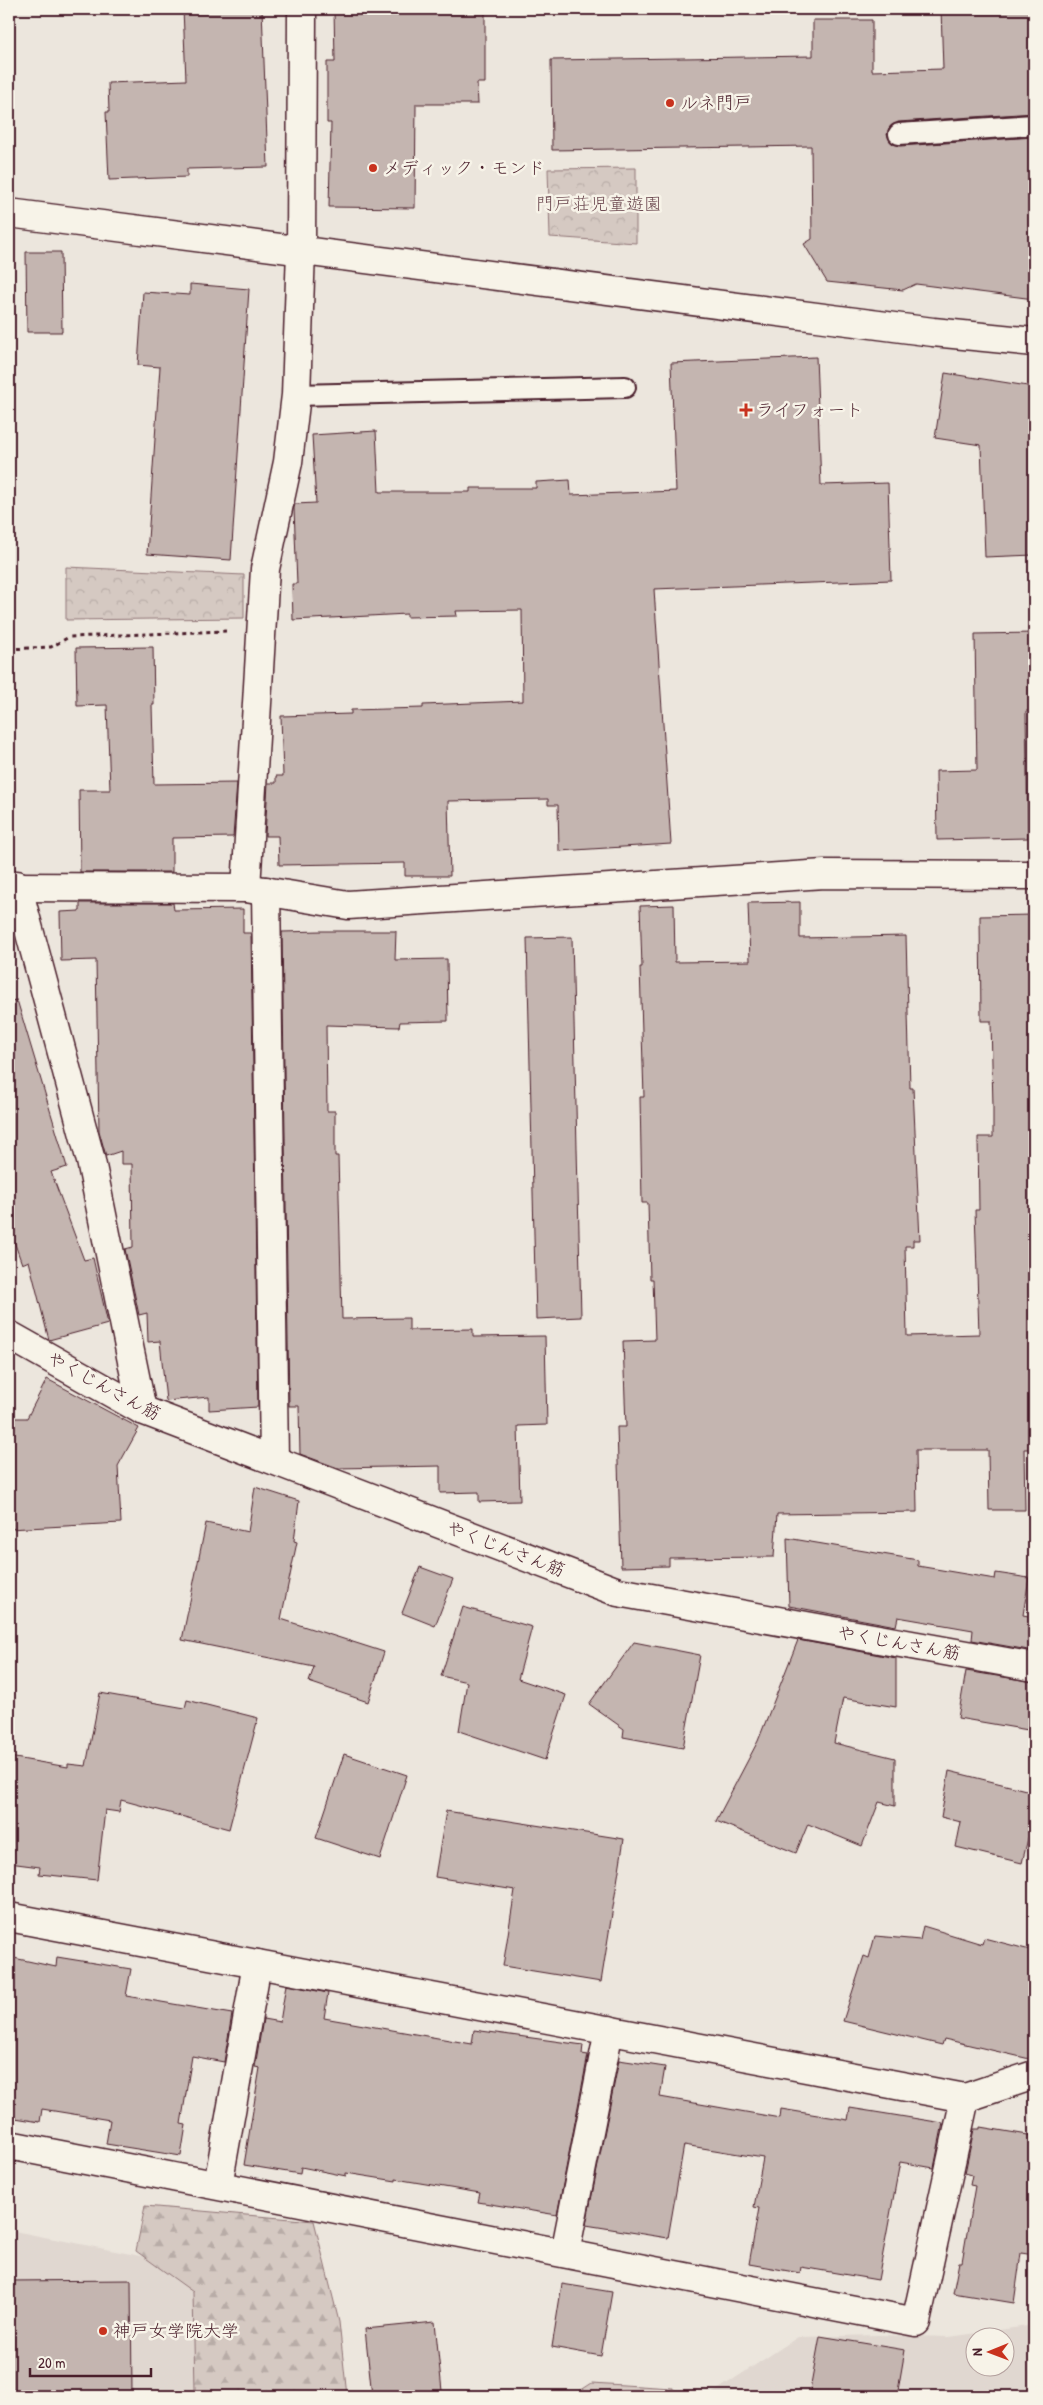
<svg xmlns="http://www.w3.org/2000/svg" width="1043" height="2405" font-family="'Patrick Hand','Klee One',sans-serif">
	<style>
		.built { fill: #e0d7d0; fill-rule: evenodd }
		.forest { fill: url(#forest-firs); stroke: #907476 }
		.park { fill: url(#park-crowns); stroke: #907476 }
		.building { fill: #c4b5b0; stroke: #4a1f2b }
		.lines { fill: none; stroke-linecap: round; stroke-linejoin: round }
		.lane-casing { stroke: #4a1f2b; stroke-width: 24 }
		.street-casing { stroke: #4a1f2b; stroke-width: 31 }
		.secondary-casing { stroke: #4a1f2b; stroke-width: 31 }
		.path { stroke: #4a1f2b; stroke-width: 3; stroke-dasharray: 4 4; stroke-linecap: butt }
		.lane { stroke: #f7f3e8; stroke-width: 20 }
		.street { stroke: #f7f3e8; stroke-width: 28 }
		.secondary { stroke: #f7f3e8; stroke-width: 28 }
		.poi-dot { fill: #c8321e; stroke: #f7f3e8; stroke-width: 2 }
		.labels { text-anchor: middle; stroke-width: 5; stroke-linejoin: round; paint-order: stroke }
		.poi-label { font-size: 18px; fill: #4a1f2b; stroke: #f7f3e8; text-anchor: start }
		.park-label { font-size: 18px; fill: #6d4a51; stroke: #f7f3e8 }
		.street-label { font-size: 18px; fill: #4a1f2b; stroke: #f7f3e8 }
	</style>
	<defs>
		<pattern id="forest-firs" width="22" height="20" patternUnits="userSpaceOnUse" patternTransform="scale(1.25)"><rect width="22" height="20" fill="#d5c9c2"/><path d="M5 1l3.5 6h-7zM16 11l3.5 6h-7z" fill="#b8aca7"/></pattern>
		<pattern id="park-crowns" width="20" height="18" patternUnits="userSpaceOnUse" patternTransform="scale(1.25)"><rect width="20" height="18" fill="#d5c9c2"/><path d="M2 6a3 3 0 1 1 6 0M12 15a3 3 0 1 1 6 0" fill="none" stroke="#b8aca7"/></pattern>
	</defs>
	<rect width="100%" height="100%" fill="#ece6dd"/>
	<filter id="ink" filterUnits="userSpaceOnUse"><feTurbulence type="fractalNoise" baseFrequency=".02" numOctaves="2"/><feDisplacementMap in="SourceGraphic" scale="10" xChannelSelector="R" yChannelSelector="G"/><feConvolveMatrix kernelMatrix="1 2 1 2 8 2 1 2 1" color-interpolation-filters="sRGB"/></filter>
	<g filter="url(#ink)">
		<g class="built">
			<path d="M9 2230 191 2266 202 2396H9Z"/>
			<path d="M1034 2325V2396H708L798 2337 879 2335 949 2337ZM976 2338H1006V2368H976Z"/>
		</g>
		<g class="forest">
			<path d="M145 2206 314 2221 339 2322 347 2396H198L195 2390 193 2292 136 2251Z"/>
			<path d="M592 2383 672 2388 683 2396H572Z"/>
		</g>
		<g class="park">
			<path d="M636 168V243L550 237 548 169Z"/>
			<path d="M66 567 244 575V618L66 620Z"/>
		</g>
		<g class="building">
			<path d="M183 9H262L268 167 187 169V177L109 180 106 112H109L108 83 186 80Z"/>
			<path d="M334 9H485V83H477L478 104H416L415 208 329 207 331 123H327V62H335Z"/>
			<path d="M941 9H1034V113L898 122 889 128 887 135 893 144 900 146 1034 137V299L916 284 903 290 827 282 804 244 812 239 811 146 552 150 551 60 813 56V20H872V71L943 69Z"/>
			<path d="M26 252H61L62 332H27Z"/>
			<path d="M190 284 249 289 231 560 147 554 160 367 138 365 143 292 190 295Z"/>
			<path d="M816 357 821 485 888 483 891 580 654 589 671 844 559 851 558 805H548V799L448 801 450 876H405V863L279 865 278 836H265L268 783H276V776H283L281 716 351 714V710L423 708V705L523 701 522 610 456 611 457 616 407 617V614L293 620 292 584H297L294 508 295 504 316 503 312 435 376 431 379 492H470V488H536V482L570 480 571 495 676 491 671 363Z"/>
			<path d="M945 373 1034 387V555L985 557 981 445 935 438Z"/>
			<path d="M1034 633V711H1026L1028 838 937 840 936 771 977 770 975 634Z"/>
			<path d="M153 647 154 705H152L154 784 237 783 233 837 172 838V872H80L79 790H110L107 705 77 706 76 648Z"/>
			<path d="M800 902V938L906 936 910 1088H913L920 1240H913V1246H905L907 1336 979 1334 975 1210H979L978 1137H993V1107L991 1021H981L980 916 1034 915V1202H1031L1034 1278V1449H1024L1025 1510H989L988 1450H916L917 1512 777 1514 774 1557 669 1558V1566L621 1567 617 1427H626L623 1341 655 1340 653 1279H650L648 1203H642L640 1097H644L640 967H642L640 906 674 905 675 962 750 961 748 903Z"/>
			<path d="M80 903H173L174 910 243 909V933H251L258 1407 209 1410V1397L166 1401 160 1341 148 1342 147 1313 139 1315 125 1249 133 1247 132 1164H121V1151L106 1156 99 1131 96 960 61 961 60 912 80 911Z"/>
			<path d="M321 931H396L395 960 447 959 448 1021 400 1022 399 1027 326 1025 327 1111H335V1156H338L342 1319 409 1318V1330L473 1329V1337L545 1336 547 1425 518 1426 520 1501 479 1502V1492L440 1493V1466L338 1468 300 1454 299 1406H289L282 932Z"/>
			<path d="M572 937 581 1317 536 1319 527 938Z"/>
			<path d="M17 1000 67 1167 51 1172 84 1260 93 1258 108 1324 49 1340 29 1261 22 1264 9 1227V1001Z"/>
			<path d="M47 1379 139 1428 118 1466 121 1523 9 1529V1418H27Z"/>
			<path d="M255 1487 299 1501 294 1541 297 1542 281 1619 384 1652 368 1702 309 1682 314 1667 182 1640 206 1523 248 1532Z"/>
			<path d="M787 1538 918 1560V1566L995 1579 996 1573 1029 1578 1023 1615 1034 1617V1651L972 1640 973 1630 898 1617 896 1626 789 1606Z"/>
			<path d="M420 1567 453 1579 435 1626 402 1613Z"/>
			<path d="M463 1607 532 1627 518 1679 566 1695 545 1760 459 1731 467 1682 441 1676Z"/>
			<path d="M798 1640 896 1658V1707L843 1698 834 1743 895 1758V1806L879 1802 862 1846 808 1824 796 1853 716 1821 758 1741Z"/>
			<path d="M634 1642 700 1655 683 1748 623 1737 624 1729 589 1704Z"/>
			<path d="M966 1671 1034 1682V1731L958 1718Z"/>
			<path d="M100 1693 185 1708 187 1700 258 1718 229 1829 121 1800 119 1812 105 1810 97 1880 39 1874 40 1867 9 1863V1757L68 1767V1764L86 1766Z"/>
			<path d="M344 1754 407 1775 380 1859 316 1838Z"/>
			<path d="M949 1771 1034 1792V1814L1022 1863 956 1847 961 1822 941 1817Z"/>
			<path d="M446 1811 624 1839 601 1982 503 1966 515 1890 435 1877Z"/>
			<path d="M923 1926 982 1944 984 1938 1034 1951V2060L944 2039 942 2045 843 2021 864 1956 869 1958 875 1936 920 1940Z"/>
			<path d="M9 1957 56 1967 57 1957 131 1969 126 1996 232 2014 224 2062 192 2056 181 2124 186 2125 181 2156 106 2144 110 2120 42 2109 40 2122 9 2117Z"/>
			<path d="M286 1985 328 1993 324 2018 472 2044 474 2030 583 2045 582 2054 588 2055 557 2215 478 2202 480 2193 396 2179V2181L346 2173V2176L301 2167 300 2174 244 2165 260 2068 255 2067 263 2019 280 2022Z"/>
			<path d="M619 2060 665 2067 660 2097 780 2118 781 2109 848 2120 850 2108 943 2123 934 2168 900 2162 878 2280 801 2267 800 2273 749 2264 759 2208 754 2207 763 2158 684 2145 668 2238 586 2225Z"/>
			<path d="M980 2127 1034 2136V2255L1021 2253 1014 2303 953 2293 959 2262H962L975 2186 970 2185 972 2175 965 2173 974 2129H980Z"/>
			<path d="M131 2280 132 2396H9V2281Z"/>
			<path d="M562 2284 612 2292 601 2356 552 2347Z"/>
			<path d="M435 2322 442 2391 432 2392 433 2396H372L365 2329Z"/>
			<path d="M820 2336 905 2350 897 2396H809Z"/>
		</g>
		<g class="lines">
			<g class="lane-casing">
				<g id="lane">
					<path d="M899 134 1034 125"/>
					<path d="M296 395 625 387"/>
				</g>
			</g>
			<g class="street-casing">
				<g id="street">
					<path d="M17 885 91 1161 142 1410"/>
					<path d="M9 887 246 888 348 905 824 874 1034 875"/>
					<path d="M246 888 265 569 288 462 296 395 301 250 302 9"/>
					<path d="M266 891 274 1460"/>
					<path d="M9 1335 142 1410 618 1592 1034 1667"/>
					<path d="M9 1917 965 2098 916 2322 9 2145"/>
					<path d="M965 2098 1034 2075"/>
					<path d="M218 2185 257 1964"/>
					<path d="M565 2253 609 2030"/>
				</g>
			</g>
			<g class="secondary-casing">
				<path id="secondary" d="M9 213 933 332 1034 342"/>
			</g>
			<path class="path" d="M9 649 51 647 69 637 226 631"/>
			<use href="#lane" class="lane"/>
			<use href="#street" class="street"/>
			<use href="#secondary" class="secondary"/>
		</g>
	</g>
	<g class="poi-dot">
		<circle cx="670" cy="103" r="5"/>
		<circle cx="373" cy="168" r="5"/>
		<path d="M743.5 402.5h5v5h5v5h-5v5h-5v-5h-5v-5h5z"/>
		<circle cx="103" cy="2331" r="5"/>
	</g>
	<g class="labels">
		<g class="poi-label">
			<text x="680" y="109">ルネ門戸</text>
			<text x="383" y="174">メディック・モンド</text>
			<text x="756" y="416">ライフォート</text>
			<text x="113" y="2337">神戸女学院大学</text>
		</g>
		<g class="park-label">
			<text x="599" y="210">門戸荘児童遊園</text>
		</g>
		<g class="street-label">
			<text transform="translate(104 1386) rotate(28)" y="6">やくじんさん筋</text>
			<text transform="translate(506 1549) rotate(21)" y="6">やくじんさん筋</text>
			<text transform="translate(899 1643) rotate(10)" y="6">やくじんさん筋</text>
		</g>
	</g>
	<rect width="1043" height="2405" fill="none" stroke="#f7f3e8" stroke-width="30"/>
	<rect x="15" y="15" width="1013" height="2375" fill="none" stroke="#4a1f2b" stroke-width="2" filter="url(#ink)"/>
	<g transform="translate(990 2352) rotate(269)"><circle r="24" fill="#f7f3e8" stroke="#b29e9c"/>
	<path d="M0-4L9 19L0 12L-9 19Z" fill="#c8321e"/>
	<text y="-8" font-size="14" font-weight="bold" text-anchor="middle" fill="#4a1f2b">N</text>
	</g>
	<path d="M30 2368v8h121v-8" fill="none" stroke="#4a1f2b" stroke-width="2.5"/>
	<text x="38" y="2368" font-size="15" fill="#4a1f2b" stroke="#f7f3e8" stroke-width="4" paint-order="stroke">20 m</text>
</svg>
